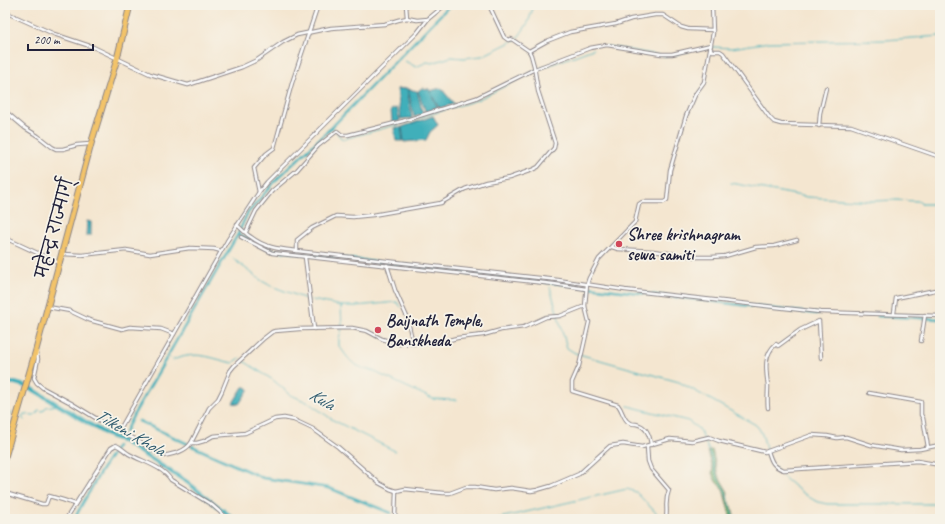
<svg xmlns="http://www.w3.org/2000/svg" width="945" height="524" font-family="Caveat,'Playpen Sans Deva',sans-serif">
	<style>
		.forest { fill: #7db06c; stroke: #506954 }
		.water { fill: #3fafba; stroke: #30687a }
		.lines { fill: none; stroke-linecap: round; stroke-linejoin: round }
		.stream { stroke: #3fafba; stroke-width: 1 }
		.canal { stroke: #3fafba; stroke-width: 2.5 }
		.river { stroke: #3fafba; stroke-width: 4 }
		.minor-casing { stroke: #8b8486; stroke-width: 4.5 }
		.trunk-casing { stroke: #8b8486; stroke-width: 7 }
		.minor { stroke: #fff; stroke-width: 2.5 }
		.trunk { stroke: #f2c36a; stroke-width: 5 }
		.poi-dot { fill: #d1495b; stroke: #f7f3e8; stroke-width: 1.5 }
		.labels { text-anchor: middle; stroke-width: 3.5; stroke-linejoin: round; paint-order: stroke }
		.street-label { font-size: 17px; fill: #22223b; stroke: #f7f3e8 }
		.poi-label { font-size: 17px; font-weight: bold; fill: #22223b; stroke: #f7f3e8; text-anchor: start }
		.water-label { font-size: 18px; font-style: italic; fill: #2e5a6e; stroke: #f7f3e8 }
	</style>
	<rect width="100%" height="100%" fill="#f7f3e8"/>
	<filter id="ink" filterUnits="userSpaceOnUse"><feTurbulence type="fractalNoise" baseFrequency=".025" numOctaves="2"/><feDisplacementMap in="SourceGraphic" scale="8" xChannelSelector="R" yChannelSelector="G"/><feConvolveMatrix kernelMatrix="1 2 1 2 8 2 1 2 1" color-interpolation-filters="sRGB"/></filter>
	<filter id="wash" filterUnits="userSpaceOnUse"><feTurbulence type="fractalNoise" baseFrequency=".012" numOctaves="4" result="noise"/><feDisplacementMap in="SourceGraphic" scale="16" xChannelSelector="R" yChannelSelector="G"/><feGaussianBlur stdDeviation="0.9" result="paint"/><feColorMatrix in="noise" values="0 0 0 0 0 0 0 0 0 0 0 0 0 0 0 0 0 1.4 0 .05"/><feComposite in="paint" operator="in"/></filter>
	<g filter="url(#wash)">
		<rect width="100%" height="100%" fill="#f4e6d0"/>
		<path class="forest" d="M712 450 718 475 728 492 727 498 732 507 735 519H731L723 489 716 482 712 473 713 470 708 451Z"/>
		<g class="water">
			<path d="M407 88 412 118 401 119 397 89Z"/>
			<path d="M422 88 429 89 438 109 426 113 418 91Z"/>
			<path d="M441 88 454 104 439 108 430 91Z"/>
			<path d="M408 89 417 91 423 114 414 117Z"/>
			<path d="M397 108 400 121 393 123 392 121 391 110Z"/>
			<path d="M433 116 438 125 430 132 426 140 404 142 402 127Z"/>
			<path d="M401 127 403 141H396L394 128Z"/>
			<path d="M87 221 91 222V235H86Z"/>
			<path d="M243 387H246L249 389 239 404 233 403Z"/>
		</g>
		<g class="lines">
			<g class="stream">
				<path d="M606 46 664 56 674 55 688 52"/>
				<path d="M701 49 714 47 732 48 769 42 885 40 940 36"/>
				<path d="M398 57 400 59"/>
				<path d="M405 61 416 67 427 62 432 63 451 57 464 58 482 56 517 39 528 23 534 5"/>
				<path d="M332 127 335 131"/>
				<path d="M337 133 341 138 344 139 399 124 477 100 539 69 593 49"/>
				<path d="M731 183 807 197 874 201 894 200 918 201 922 204H940"/>
				<path d="M226 255 229 256"/>
				<path d="M232 258 262 281 271 286 309 300"/>
				<path d="M550 287 567 348 575 353 679 382 756 425C766 435 764 450 770 462 775 472 807 498 818 502 821 503 824 503 827 504H940"/>
				<path d="M312 300 341 306H356L397 302 401 307"/>
				<path d="M341 306 342 326"/>
				<path d="M342 329 339 338V346C345 353 349 362 358 366 365 370 372 369 379 374L433 399 457 400"/>
				<path d="M168 356 170 358"/>
				<path d="M173 360C198 350 209 358 233 363L240 358"/>
				<path d="M242 360 273 380 291 395 309 403 333 420 395 451"/>
				<path d="M628 406 688 421 700 430 711 456 717 477 725 490 734 519"/>
				<path d="M5 416 12 413"/>
				<path d="M24 420 22 417 24 414 34 415 37 413 38 410 43 411 46 407 57 405"/>
				<path d="M396 516 401 519"/>
				<path d="M495 519 627 489 636 492 662 519"/>
			</g>
			<g class="canal">
				<path d="M238 234 273 250 818 314"/>
				<path d="M877 316 940 319"/>
				<path d="M139 421 188 444"/>
				<path d="M125 432 133 416 238 234 247 214 277 179 332 127 450 5"/>
				<path d="M120 442 122 438"/>
				<path d="M192 446 263 478 329 488 391 513"/>
				<path d="M74 519 101 471 117 446"/>
			</g>
			<path class="river" d="M5 383H15L29 387 109 436 121 440 187 482 234 519"/>
		</g>
	</g>
	<g filter="url(#ink)">
		<g class="lines">
			<g class="minor-casing">
				<g id="minor">
					<path d="M406 5 407 18"/>
					<path d="M5 12 54 34 93 47 150 74 188 85 242 67 257 60 283 42 297 35 331 28 385 24 398 20 407 18 417 20 428 19"/>
					<path d="M711 49 712 51H720L723 53 770 118 774 122 781 124 851 126 940 157"/>
					<path d="M529 51 547 41 570 32 616 24 631 19 655 15H663L681 27 688 29 713 30"/>
					<path d="M5 111 25 128 38 136 52 147 56 149H63L77 145 90 144"/>
					<path d="M819 126 820 113 826 88"/>
					<path d="M259 192 254 168 266 154 274 148 292 83 318 5"/>
					<path d="M237 225C242 229 246 234 251 237 265 248 280 249 297 251L558 280 625 290 820 312 940 316"/>
					<path d="M246 232 256 211 272 191 297 170 318 146 337 131 342 135H348L403 121 476 98 535 69 590 48 607 45 661 54H672L711 45"/>
					<path d="M241 237 272 253 554 284 586 289"/>
					<path d="M5 238 59 263"/>
					<path d="M612 247 618 249 653 251 697 257H712L725 256 756 247 774 246 797 240"/>
					<path d="M297 251V240L312 228 336 216 353 217 373 215 441 203 465 189 486 182 509 178 532 170 538 167 554 148 555 143 538 91 534 66 531 55 529 51 513 40 511 39 508 40 504 37 489 5"/>
					<path d="M63 254 82 255 126 250 150 254 190 248 214 249 221 251"/>
					<path d="M305 257 314 329"/>
					<path d="M387 265 395 290 407 317 413 344"/>
					<path d="M48 307 70 311 89 320 122 329 130 327 161 329 174 334"/>
					<path d="M894 313 896 298 940 289"/>
					<path d="M921 341 925 315"/>
					<path d="M37 353 38 359 34 378 37 383 43 388 71 403 102 422 120 429 125 435 133 438 163 456C173 454 185 452 191 443H197L204 441 213 436 245 433 275 419 284 418 294 420 313 429 338 447 379 483 390 489 396 491 405 489 443 493H450L466 487H475L494 490 511 488 531 491 537 490 551 486 579 474 610 446 623 444 642 447 670 439 692 441 709 437 719 441 765 452 812 435 827 436 837 438 846 437 871 445 901 450 920 449 940 445"/>
					<path d="M869 393 921 402V415L923 418 928 447"/>
					<path d="M768 408C767 401 768 393 768 386 766 370 763 355 776 344L778 346 800 330 819 321 821 358"/>
					<path d="M120 429 227 241 259 192 267 182 417 33 428 19 445 5"/>
					<path d="M191 443 209 408 218 399 222 391 230 371 234 366 263 339 272 332 275 331 299 329 352 328 367 331 382 339 399 344 441 342 457 338 483 335 501 330 524 327 546 317 560 316 585 306"/>
					<path d="M651 445C650 436 647 426 636 424 633 424 630 424 627 421 623 417 622 410 618 405L572 391V382L579 366 589 322 585 306 587 284 589 278 599 259 635 222 639 204 642 202H664L667 200 670 170 686 116 696 93 704 82 713 33 712 5"/>
					<path d="M647 446 648 461 651 469 669 490C664 503 668 507 666 519"/>
					<path d="M768 451C771 461 773 467 784 470L918 461 940 465"/>
					<path d="M5 493 42 504H46L49 496 63 500 75 504"/>
					<path d="M66 519 111 448 116 445C121 447 124 451 129 454 143 462 162 466 171 480L212 505 228 519"/>
					<path d="M395 519 396 491"/>
				</g>
			</g>
			<g class="trunk-casing">
				<path id="trunk" d="M5 457 36 350 91 144 117 59 130 5"/>
			</g>
			<use href="#minor" class="minor"/>
			<use href="#trunk" class="trunk"/>
		</g>
	</g>
	<g class="poi-dot">
		<circle cx="619" cy="244" r="4"/>
		<circle cx="378" cy="330" r="4"/>
	</g>
	<g class="labels">
		<g class="street-label">
			<text transform="translate(54 228) rotate(-75)" y="6">महेन्द्र राज्मार्ग्</text>
		</g>
		<g class="poi-label">
			<text x="627" y="240">Shree krishnagram<tspan x="627" dy="20">sewa samiti</tspan></text>
			<text x="386" y="326">Baijnath Temple,<tspan x="386" dy="20">Banskheda</tspan></text>
		</g>
		<g class="water-label">
			<text transform="translate(322 399) rotate(31)" y="6">Kula</text>
			<text transform="translate(130 432) rotate(30)" y="6">Tilkeni Khola</text>
		</g>
	</g>
	<rect width="945" height="524" fill="none" stroke="#f7f3e8" stroke-width="20"/>
	<path d="M28 44v6h65v-6" fill="none" stroke="#22223b" stroke-width="2"/>
	<text x="34" y="44" font-size="12" fill="#22223b" stroke="#f7f3e8" stroke-width="3" paint-order="stroke">200 m</text>
</svg>
